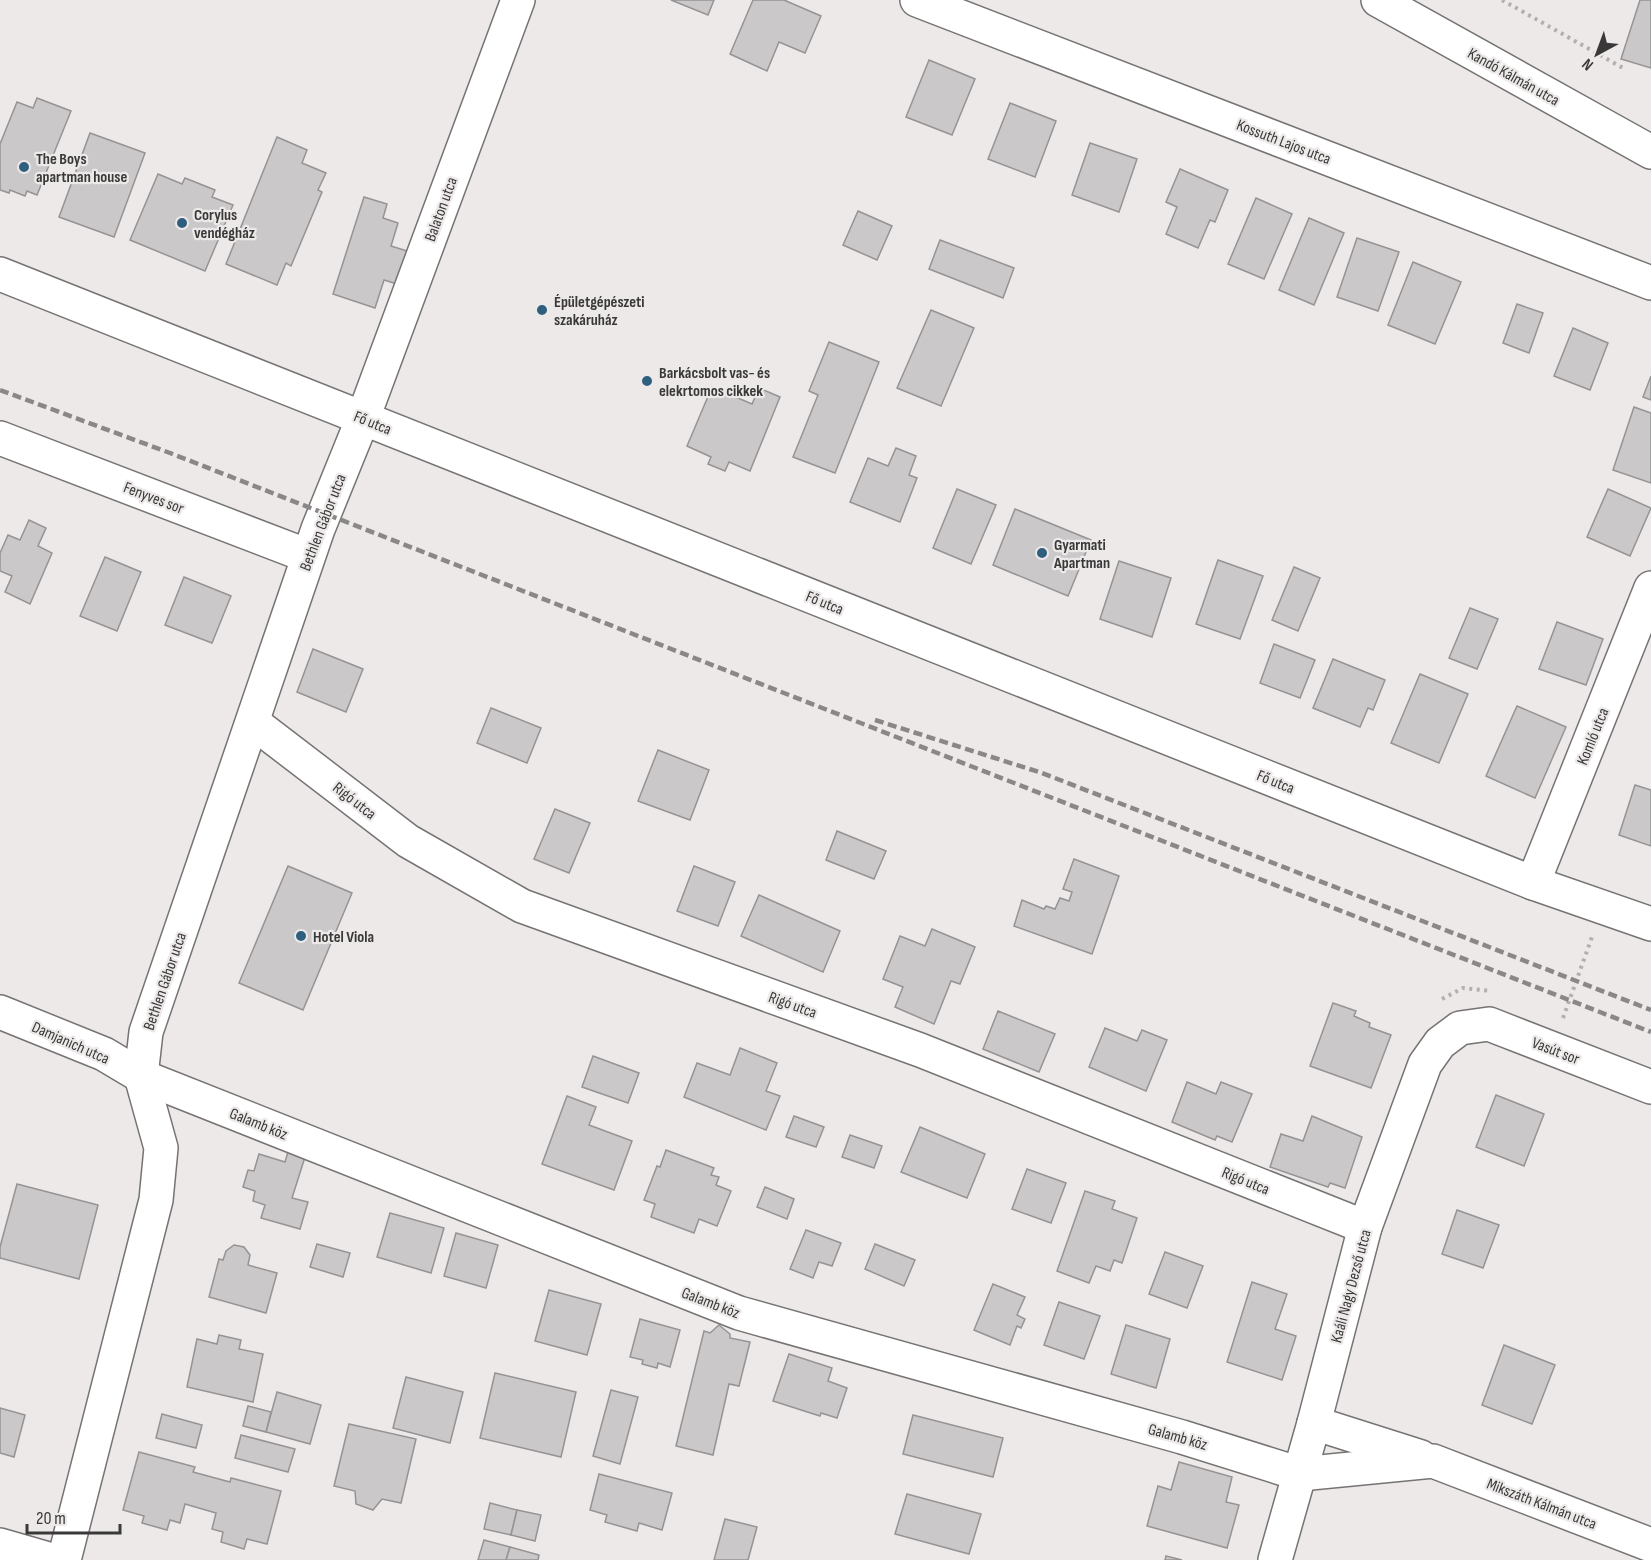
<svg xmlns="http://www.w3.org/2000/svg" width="1651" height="1560" font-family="'Sofia Sans Condensed',sans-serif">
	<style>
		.building { fill: #cbc8c9; stroke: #969395; stroke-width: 1.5 }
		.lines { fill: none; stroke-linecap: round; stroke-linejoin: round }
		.minor-casing { stroke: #767373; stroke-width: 36 }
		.major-casing { stroke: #767373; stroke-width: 36 }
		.path { stroke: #b2afaf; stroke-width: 4; stroke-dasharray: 3 4.5; stroke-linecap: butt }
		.minor { stroke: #fff; stroke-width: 33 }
		.major { stroke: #fff; stroke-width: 33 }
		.rail { stroke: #8a8787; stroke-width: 4.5; stroke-dasharray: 9 4.5; stroke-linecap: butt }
		.poi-dot { fill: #2f5f7e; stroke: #ede9e9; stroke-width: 2 }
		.labels { text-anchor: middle; stroke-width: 4.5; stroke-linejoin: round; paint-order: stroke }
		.street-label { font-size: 16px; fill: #3a3939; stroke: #ede9e9 }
		.poi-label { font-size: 16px; font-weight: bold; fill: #3a3939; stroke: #ede9e9; text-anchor: start }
	</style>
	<rect width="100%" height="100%" fill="#ede9e9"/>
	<g class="building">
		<path d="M671 0H714L708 15Z"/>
		<path d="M753 0H784L821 16 805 53 779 42 767 71 730 54Z"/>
		<path d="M1640 0H1651V68L1621 59Z"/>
		<path d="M929 60 975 79 952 135 906 117Z"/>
		<path d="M37 98 71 111 37 195 27 191 25 196 10 190 9 193 0 190V144L17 102 33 108Z"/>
		<path d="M1010 103 1056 121 1035 177 988 159Z"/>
		<path d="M90 133 145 153 114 237 59 217Z"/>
		<path d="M277 137 307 150 302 163 326 173 318 190 322 192 291 266 286 263 277 285 226 264Z"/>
		<path d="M1090 143 1137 159 1119 212 1072 195Z"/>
		<path d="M1180 169 1228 190 1215 222 1210 220 1198 248 1166 234 1177 207 1166 202Z"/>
		<path d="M158 174 182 184 185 178 215 190 212 197 233 205 205 271 130 240Z"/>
		<path d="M364 197 387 204 383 218 398 223 391 246 407 251 397 284 384 280 375 308 333 294Z"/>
		<path d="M1256 198 1292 214 1264 279 1228 264Z"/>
		<path d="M858 211 892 226 877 260 843 245Z"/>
		<path d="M1309 218 1344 233 1314 305 1279 290Z"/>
		<path d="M1357 238 1399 252 1378 311 1337 297Z"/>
		<path d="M940 240 1014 268 1003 298 929 269Z"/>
		<path d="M1413 262 1461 282 1435 344 1388 325Z"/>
		<path d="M1517 304 1543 313 1529 353 1503 343Z"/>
		<path d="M931 310 974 328 941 406 897 388Z"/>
		<path d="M1573 328 1608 343 1590 390 1554 376Z"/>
		<path d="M829 342 879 362 835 473 793 457 818 395 809 391Z"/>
		<path d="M1651 376V400L1643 397Z"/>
		<path d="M712 387 752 404 759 388 780 397 750 471 729 462 725 471 708 464 711 457 687 446Z"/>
		<path d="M1634 407 1651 413V483L1613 470Z"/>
		<path d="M896 448 916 456 909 475 917 478 900 522 850 502 868 458 888 466Z"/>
		<path d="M957 489 996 505 971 564 933 548Z"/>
		<path d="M1608 489 1651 508 1630 556 1587 537Z"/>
		<path d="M1015 509 1091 540 1068 596 993 565Z"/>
		<path d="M29 520 46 528 38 546 52 553 30 604 5 592 12 576 0 571V553L8 535 20 540Z"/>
		<path d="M105 557 141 572 117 631 80 616Z"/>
		<path d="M1218 560 1263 576 1240 639 1196 624Z"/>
		<path d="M1119 561 1171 578 1152 637 1100 619Z"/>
		<path d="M1294 567 1320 578 1298 631 1272 620Z"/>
		<path d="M184 577 231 596 212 643 165 625Z"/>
		<path d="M1470 608 1498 619 1477 669 1449 658Z"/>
		<path d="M1557 622 1603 639 1586 685 1539 669Z"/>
		<path d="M1274 644 1315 660 1300 698 1260 683Z"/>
		<path d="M313 649 363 669 346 712 297 692Z"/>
		<path d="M1333 659 1385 680 1373 710 1368 708 1360 727 1313 708Z"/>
		<path d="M1420 674 1468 694 1439 763 1391 743Z"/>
		<path d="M1517 706 1566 727 1535 798 1486 776Z"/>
		<path d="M491 708 541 728 527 763 477 743Z"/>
		<path d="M658 750 709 770 690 820 638 801Z"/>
		<path d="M1635 785 1651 790V846L1619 835Z"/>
		<path d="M555 809 590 823 569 873 534 859Z"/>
		<path d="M837 831 886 851 874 879 826 860Z"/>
		<path d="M1074 859 1119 876 1092 954 1014 926 1022 900 1044 909 1046 906 1055 909 1060 898 1069 901 1072 892 1063 889Z"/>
		<path d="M288 866 352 893 303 1010 239 983Z"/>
		<path d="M694 866 735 882 718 926 677 911Z"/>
		<path d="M759 895 840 931 823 972 741 936Z"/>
		<path d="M932 929 975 947 960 984 951 981 934 1024 895 1007 903 987 883 979 900 936 925 946Z"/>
		<path d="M1333 1003 1356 1011 1354 1016 1370 1023 1369 1027 1391 1035 1371 1088 1310 1066Z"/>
		<path d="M998 1011 1055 1034 1039 1072 983 1049Z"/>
		<path d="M1105 1028 1137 1041 1142 1030 1167 1040 1146 1091 1089 1067Z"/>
		<path d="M740 1048 777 1063 766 1091 780 1096 766 1130 684 1097 697 1063 730 1075Z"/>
		<path d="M593 1056 639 1073 628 1103 582 1087Z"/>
		<path d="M1187 1082 1216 1094 1221 1082 1252 1094 1232 1142 1217 1136 1215 1140 1172 1122Z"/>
		<path d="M1496 1095 1544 1114 1524 1166 1476 1147Z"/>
		<path d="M567 1096 596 1107 589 1125 632 1141 614 1190 542 1164Z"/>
		<path d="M794 1116 824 1127 816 1147 786 1137Z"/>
		<path d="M1312 1116 1362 1137 1345 1188 1330 1183 1328 1187 1270 1167 1281 1134 1303 1141Z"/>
		<path d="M920 1127 985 1154 967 1198 901 1172Z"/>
		<path d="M850 1135 882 1146 874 1168 842 1157Z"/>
		<path d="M666 1150 714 1168 711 1175 719 1177 716 1185 731 1191 717 1226 699 1219 694 1233 651 1217 655 1204 644 1200 657 1166 660 1167Z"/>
		<path d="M288 1152 305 1157 292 1198 308 1202 300 1229 261 1218 265 1205 253 1201 255 1191 243 1187 248 1170 254 1171 259 1154 285 1162Z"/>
		<path d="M1027 1169 1066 1183 1051 1223 1012 1209Z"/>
		<path d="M17 1184 98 1205 79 1279 0 1258V1247Z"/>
		<path d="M765 1187 794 1199 787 1219 757 1207Z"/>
		<path d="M1085 1191 1115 1201 1112 1209 1137 1218 1122 1263 1114 1260 1110 1271 1096 1266 1089 1283 1057 1271Z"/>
		<path d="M1457 1210 1499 1225 1483 1268 1442 1254Z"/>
		<path d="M390 1213 444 1228 431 1273 377 1257Z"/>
		<path d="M806 1230 841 1243 832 1266 819 1262 813 1278 790 1269Z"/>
		<path d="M456 1233 498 1245 486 1288 444 1276Z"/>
		<path d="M317 1244 350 1253 343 1277 310 1267Z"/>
		<path d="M875 1244 915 1260 904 1286 865 1269Z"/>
		<path d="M234 1245 244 1247 250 1255 248 1265 277 1273 266 1313 209 1297 219 1259 223 1260 226 1251Z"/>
		<path d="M1165 1252 1203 1266 1187 1308 1149 1294Z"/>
		<path d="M1252 1282 1287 1294 1275 1329 1296 1336 1282 1380 1227 1362Z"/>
		<path d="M993 1284 1025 1297 1017 1315 1025 1319 1021 1328 1017 1326 1010 1345 974 1330Z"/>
		<path d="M549 1290 601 1304 587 1355 535 1341Z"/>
		<path d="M1059 1302 1100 1316 1084 1359 1044 1345Z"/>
		<path d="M640 1319 680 1330 670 1367 658 1363 657 1368 642 1364 643 1360 630 1357Z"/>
		<path d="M719 1325 730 1334V1338L750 1342 739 1386 729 1384 713 1455 676 1446 704 1331 710 1333Z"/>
		<path d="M1126 1325 1170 1339 1156 1388 1111 1374Z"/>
		<path d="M219 1335 241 1340 239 1349 263 1354 253 1402 187 1387 197 1339 217 1344Z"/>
		<path d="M1504 1345 1555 1365 1532 1424 1482 1405Z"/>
		<path d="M789 1354 832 1368 828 1381 847 1388 837 1418 821 1413 820 1416 773 1401Z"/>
		<path d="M495 1373 576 1392 561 1457 480 1438Z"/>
		<path d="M406 1377 463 1392 450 1443 393 1428Z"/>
		<path d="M611 1390 638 1397 620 1464 593 1456Z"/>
		<path d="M277 1392 321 1405 310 1444 266 1432Z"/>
		<path d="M248 1406 271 1412 266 1432 243 1426Z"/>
		<path d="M0 1408 25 1415 14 1457 0 1453Z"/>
		<path d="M162 1414 202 1425 196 1448 156 1438Z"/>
		<path d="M913 1415 1003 1438 993 1477 903 1454Z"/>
		<path d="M349 1424 416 1439 401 1503 382 1499 373 1510 356 1504 355 1491 334 1486Z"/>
		<path d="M241 1435 295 1449 288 1472 235 1458Z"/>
		<path d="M139 1452 195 1467 193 1472 230 1482 231 1478 281 1491 267 1544 247 1539 244 1549 221 1542 223 1532 212 1529 216 1513 185 1504 180 1523 170 1520 167 1530 142 1523 144 1516 123 1510Z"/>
		<path d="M1179 1462 1232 1477 1226 1502 1239 1505 1227 1548 1147 1526 1158 1486 1171 1490Z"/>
		<path d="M599 1474 672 1493 662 1530 639 1523 637 1531 605 1522 607 1515 590 1510Z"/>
		<path d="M907 1494 981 1514 969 1554 895 1534Z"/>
		<path d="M490 1503 517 1510 511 1535 484 1529Z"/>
		<path d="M517 1510 541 1515 535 1541 511 1535Z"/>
		<path d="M725 1519 757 1527 748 1560H714Z"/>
		<path d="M484 1540 510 1547 506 1560H478Z"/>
		<path d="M510 1547 539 1555 538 1560H506Z"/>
		<path d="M1166 1556 1182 1560H1165Z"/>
	</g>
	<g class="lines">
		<g class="minor-casing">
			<g id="minor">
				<path d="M917 0 1651 283"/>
				<path d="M0 274 1533 883 1651 924"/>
				<path d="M0 438 308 556"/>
				<path d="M254 723 408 841 522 906 920 1050 1365 1227"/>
				<path d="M1533 883 1651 588"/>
				<path d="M0 1012 104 1054 141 1076 739 1313 1182 1437 1300 1474 1433 1461 1651 1545"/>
				<path d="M1314 1423 1421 1457"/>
				<path d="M0 1545 52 1560"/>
				<path d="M64 1560 156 1200 161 1148 141 1076 146 1032 318 529 363 418 518 0"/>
				<path d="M1275 1560 1314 1423 1365 1227 1425 1064 1440 1043 1460 1028 1489 1024 1651 1087"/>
			</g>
		</g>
		<g class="major-casing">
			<path id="major" d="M1378 0 1651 152"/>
		</g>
		<g class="path">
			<path d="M1502 0 1623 68"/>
			<path d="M1442 999 1463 988 1491 991"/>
			<path d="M1563 1018 1592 937"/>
		</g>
		<use href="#minor" class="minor"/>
		<use href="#major" class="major"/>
		<g class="rail">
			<path d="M0 390 170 453 1651 1032"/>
			<path d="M875 720 1042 773 1651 1010"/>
		</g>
	</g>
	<g class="poi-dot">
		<circle cx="24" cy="167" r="6"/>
		<circle cx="182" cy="223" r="6"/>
		<circle cx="542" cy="310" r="6"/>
		<circle cx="647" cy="381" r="6"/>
		<circle cx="1042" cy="553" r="6"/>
		<circle cx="301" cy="936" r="6"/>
	</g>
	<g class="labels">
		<g class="street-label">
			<text transform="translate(1514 76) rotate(29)" y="6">Kandó Kálmán utca</text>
			<text transform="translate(1284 141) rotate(21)" y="6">Kossuth Lajos utca</text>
			<text transform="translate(440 209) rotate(-70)" y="6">Balaton utca</text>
			<text transform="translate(373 422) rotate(22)" y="6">Fő utca</text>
			<text transform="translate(154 497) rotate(21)" y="6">Fenyves sor</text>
			<text transform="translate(322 522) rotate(-69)" y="6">Bethlen Gábor utca</text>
			<text transform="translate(825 602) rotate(22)" y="6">Fő utca</text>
			<text transform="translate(1592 736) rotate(-68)" y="6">Komló utca</text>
			<text transform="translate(1276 781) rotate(22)" y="6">Fő utca</text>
			<text transform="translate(355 800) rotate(38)" y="6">Rigó utca</text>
			<text transform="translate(164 981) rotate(-71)" y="6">Bethlen Gábor utca</text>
			<text transform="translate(793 1004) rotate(20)" y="6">Rigó utca</text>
			<text transform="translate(71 1042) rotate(24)" y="6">Damjanich utca</text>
			<text transform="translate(1556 1050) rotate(21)" y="6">Vasút sor</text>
			<text transform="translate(259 1123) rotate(22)" y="6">Galamb köz</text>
			<text transform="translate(1246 1180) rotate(22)" y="6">Rigó utca</text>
			<text transform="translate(1350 1286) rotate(-75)" y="6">Kaáli Nagy Dezső utca</text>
			<text transform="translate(711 1302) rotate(21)" y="6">Galamb köz</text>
			<text transform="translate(1178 1436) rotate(16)" y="6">Galamb köz</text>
			<text transform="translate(1542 1503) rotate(21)" y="6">Mikszáth Kálmán utca</text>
		</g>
		<g class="poi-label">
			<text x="36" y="164">The Boys<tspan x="36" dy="18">apartman house</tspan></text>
			<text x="194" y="220">Corylus<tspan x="194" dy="18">vendégház</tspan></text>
			<text x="554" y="307">Épületgépészeti<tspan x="554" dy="18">szakáruház</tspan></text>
			<text x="659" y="378">Barkácsbolt vas- és<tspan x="659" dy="18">elekrtomos cikkek</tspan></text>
			<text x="1054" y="550">Gyarmati<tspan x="1054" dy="18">Apartman</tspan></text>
			<text x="313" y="942">Hotel Viola</text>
		</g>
	</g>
	<g transform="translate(1597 54) rotate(221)" stroke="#ede9e9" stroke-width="4.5" paint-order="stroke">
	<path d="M0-4.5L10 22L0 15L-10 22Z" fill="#3a3939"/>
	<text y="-9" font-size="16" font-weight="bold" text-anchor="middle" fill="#3a3939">N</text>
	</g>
	<path d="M27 1524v9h93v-9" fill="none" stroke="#3a3939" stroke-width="3"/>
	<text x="36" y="1524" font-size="18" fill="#3a3939" stroke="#ede9e9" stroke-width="4.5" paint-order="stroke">20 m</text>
</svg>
